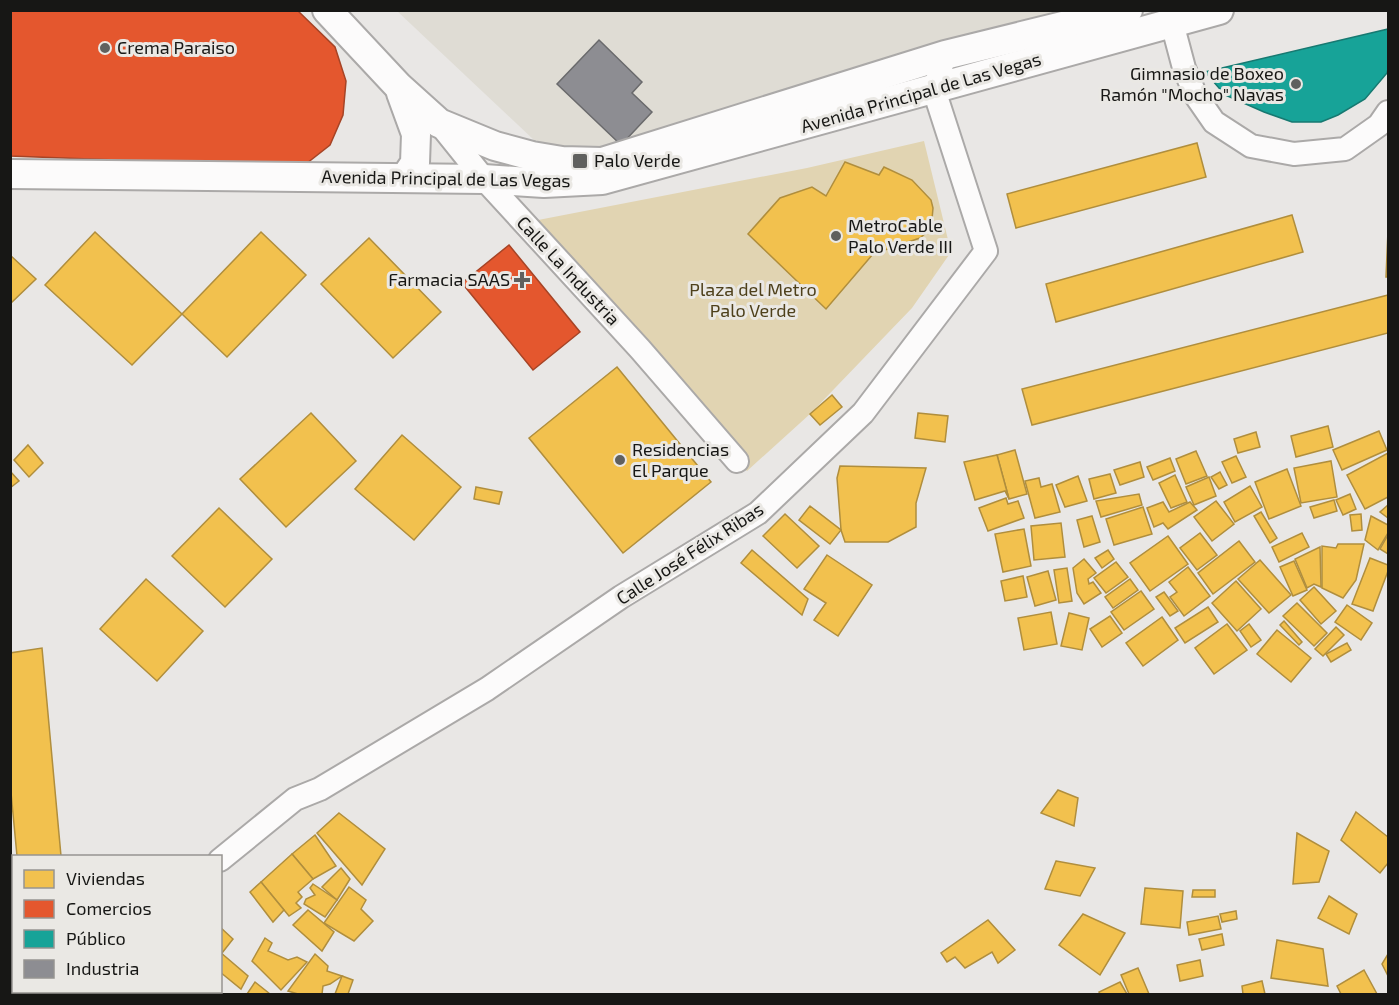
<svg xmlns="http://www.w3.org/2000/svg" width="1399" height="1005" font-family="'Exo 2',sans-serif">
	<style>
		.built { fill: #dfdcd4 }
		.green { fill: #e1d4b2 }
		.homes { fill: #f2c14e; stroke: #b08e3d; stroke-width: 1.5 }
		.shops { fill: #e4572e; stroke: #a64426; stroke-width: 1.5 }
		.public { fill: #17a398; stroke: #177971; stroke-width: 1.5 }
		.industry { fill: #8d8d92; stroke: #6a6a6c; stroke-width: 1.5 }
		.lines { fill: none; stroke-linecap: round; stroke-linejoin: round }
		.minor-casing { stroke: #aba9a8; stroke-width: 26 }
		.tertiary-casing { stroke: #aba9a8; stroke-width: 32 }
		.minor { stroke: #fcfbfb; stroke-width: 22 }
		.tertiary { stroke: #fcfbfb; stroke-width: 28 }
		.poi-dot { fill: #60605e; stroke: #eae8e4; stroke-width: 2 }
		.labels { text-anchor: middle; stroke-width: 6; stroke-linejoin: round; paint-order: stroke }
		.poi-label { font-size: 18px; fill: #171715; stroke: #eae8e4; text-anchor: start }
		.street-label { font-size: 18px; fill: #171715; stroke: #eae8e4 }
		.park-label { font-size: 18px; fill: #4e401b; stroke: #eae8e4 }
	</style>
	<rect width="100%" height="100%" fill="#e9e7e5"/>
	<path class="built" d="M397 11H1100L783 105 562 157 535 141Z"/>
	<path class="green" d="M924 141 951 252 912 308 810 414 747 471 613 324 533 221 807 168Z"/>
	<g class="homes">
		<path d="M1197 143 1206 177 1016 228 1007 194Z"/>
		<path d="M845 162 879 175 884 167 912 180 931 200 933 208 932 219 929 230 920 238 873 254 826 309 748 234 780 198 812 187 826 196Z"/>
		<path d="M1292 215 1303 252 1056 322 1046 284Z"/>
		<path d="M1388 231V277H1386Z"/>
		<path d="M95 232 182 314 132 365 45 285Z"/>
		<path d="M261 232 306 275 227 357 182 314Z"/>
		<path d="M369 238 441 312 393 358 321 284Z"/>
		<path d="M10 255 36 279 10 304Z"/>
		<path d="M1388 295V333L1032 425 1022 389Z"/>
		<path d="M617 367 711 482 623 553 529 438Z"/>
		<path d="M832 395 842 407 820 425 810 414Z"/>
		<path d="M311 413 356 461 286 527 240 479Z"/>
		<path d="M918 413 948 416 945 442 915 438Z"/>
		<path d="M1328 426 1333 447 1296 457 1291 436Z"/>
		<path d="M1379 431 1387 450 1342 470 1333 450Z"/>
		<path d="M1256 432 1260 447 1238 453 1234 439Z"/>
		<path d="M402 435 461 487 414 540 355 489Z"/>
		<path d="M28 445 43 463 29 477 14 460Z"/>
		<path d="M1015 450 1027 494 1009 499 997 455Z"/>
		<path d="M1196 451 1207 476 1186 484 1176 459Z"/>
		<path d="M1388 453V497L1365 509 1347 475Z"/>
		<path d="M997 455 1009 499 1005 491 975 500 964 462Z"/>
		<path d="M1236 456 1246 477 1232 483 1222 462Z"/>
		<path d="M1170 458 1175 471 1153 480 1147 467Z"/>
		<path d="M1331 461 1337 497 1301 503 1294 468Z"/>
		<path d="M1140 462 1144 477 1120 485 1114 470Z"/>
		<path d="M840 466 926 468 916 503V527L888 542H845L841 530 837 478Z"/>
		<path d="M1287 469 1301 506 1269 519 1255 482Z"/>
		<path d="M10 471 19 481 10 488Z"/>
		<path d="M1220 472 1227 485 1219 489 1211 477Z"/>
		<path d="M1110 474 1116 493 1094 499 1089 479Z"/>
		<path d="M1175 475 1187 502 1171 508 1159 483Z"/>
		<path d="M1078 476 1087 501 1065 507 1056 485Z"/>
		<path d="M1209 477 1216 496 1194 505 1186 487Z"/>
		<path d="M1039 478 1041 487 1052 484 1060 512 1035 518 1025 481Z"/>
		<path d="M1250 486 1262 507 1235 522 1224 502Z"/>
		<path d="M476 487 502 492 499 504 474 499Z"/>
		<path d="M1139 494 1142 505 1101 517 1096 501Z"/>
		<path d="M1350 494 1356 509 1343 515 1336 500Z"/>
		<path d="M1006 498 1008 504 1018 501 1024 518 988 531 979 508Z"/>
		<path d="M1334 500 1337 511 1314 518 1310 507Z"/>
		<path d="M1216 501 1234 524 1212 541 1194 517Z"/>
		<path d="M1163 502 1169 512 1190 502 1197 510 1168 529 1163 523 1154 527 1147 508Z"/>
		<path d="M1388 505V518L1380 512Z"/>
		<path d="M810 506 841 530 830 544 799 520Z"/>
		<path d="M1143 507 1152 534 1114 545 1106 519Z"/>
		<path d="M219 508 272 559 225 607 172 556Z"/>
		<path d="M1261 512 1277 538 1270 543 1254 516Z"/>
		<path d="M785 514 819 546 797 568 763 536Z"/>
		<path d="M1361 514 1362 530 1352 531 1350 515Z"/>
		<path d="M1092 516 1100 542 1084 547 1077 520Z"/>
		<path d="M1371 516 1388 525V533L1378 550 1365 540Z"/>
		<path d="M1061 523 1065 557 1034 560 1031 526Z"/>
		<path d="M1024 529 1031 566 1003 572 995 534Z"/>
		<path d="M1200 533 1217 555 1197 570 1180 548Z"/>
		<path d="M1302 533 1309 547 1279 562 1272 547Z"/>
		<path d="M1388 535V554L1380 549Z"/>
		<path d="M1168 536 1188 564 1150 591 1130 563Z"/>
		<path d="M1239 541 1255 562 1213 594 1198 573Z"/>
		<path d="M1338 544H1364L1356 580 1343 598 1322 588V546L1336 548Z"/>
		<path d="M1320 547 1321 587 1314 584 1307 588 1295 559Z"/>
		<path d="M752 550 808 599 802 615 741 563Z"/>
		<path d="M1108 550 1114 559 1102 568 1095 558Z"/>
		<path d="M827 555 872 585 838 636 814 620 826 603 804 589Z"/>
		<path d="M1370 558 1388 565V571L1373 611 1352 604Z"/>
		<path d="M1084 559 1096 573 1088 579 1089 584 1093 582 1101 593 1084 604 1077 593 1073 568Z"/>
		<path d="M1260 560 1291 595 1269 613 1238 579Z"/>
		<path d="M1294 561 1307 590 1293 596 1280 567Z"/>
		<path d="M1116 562 1128 577 1106 593 1094 578Z"/>
		<path d="M1188 567 1210 596 1184 616 1170 597 1177 592 1169 582Z"/>
		<path d="M1067 568 1072 601 1059 603 1054 570Z"/>
		<path d="M1048 571 1056 600 1035 606 1027 577Z"/>
		<path d="M1023 576 1027 597 1005 601 1001 581Z"/>
		<path d="M146 579 203 631 157 681 100 629Z"/>
		<path d="M1130 579 1138 590 1113 608 1105 597Z"/>
		<path d="M1236 581 1261 609 1237 631 1212 603Z"/>
		<path d="M1314 587 1336 611 1321 624 1300 600Z"/>
		<path d="M1141 591 1154 609 1124 630 1111 612Z"/>
		<path d="M1164 592 1178 611 1170 616 1156 597Z"/>
		<path d="M1297 603 1327 633 1314 646 1283 616Z"/>
		<path d="M1347 605 1372 623 1361 640 1335 622Z"/>
		<path d="M1208 607 1218 622 1185 643 1175 628Z"/>
		<path d="M1051 612 1057 644 1024 650 1018 618Z"/>
		<path d="M1069 613 1089 618 1082 650 1061 646Z"/>
		<path d="M1110 616 1122 633 1102 647 1090 629Z"/>
		<path d="M1162 617 1178 640 1143 666 1126 643Z"/>
		<path d="M1284 621 1302 642 1299 645 1280 625Z"/>
		<path d="M1227 624 1247 650 1214 674 1195 648Z"/>
		<path d="M1249 624 1261 640 1251 647 1240 631Z"/>
		<path d="M1336 627 1344 635 1323 656 1315 649Z"/>
		<path d="M1277 630 1311 658 1291 682 1257 654Z"/>
		<path d="M1347 643 1351 650 1331 662 1326 654Z"/>
		<path d="M42 648 61 856H17L10 782V653Z"/>
		<path d="M1058 790 1078 798 1074 826 1041 813Z"/>
		<path d="M1356 812 1388 837V863L1380 873 1341 840Z"/>
		<path d="M339 813 385 849 362 885 317 833Z"/>
		<path d="M1297 833 1329 851 1319 882 1293 884Z"/>
		<path d="M315 835 336 866 313 879 292 854Z"/>
		<path d="M292 854 313 879 298 892 302 897 296 903 301 908 289 916 261 882Z"/>
		<path d="M1056 861 1095 868 1080 896 1045 889Z"/>
		<path d="M341 868 350 879 337 900 322 887Z"/>
		<path d="M261 882 284 910 273 922 250 892Z"/>
		<path d="M313 884 337 900 325 917 304 904 306 899 315 895 310 888Z"/>
		<path d="M349 887 366 900 361 909 373 921 354 941 324 923Z"/>
		<path d="M1145 888 1183 891 1180 928 1141 924Z"/>
		<path d="M1193 890H1215V897H1192Z"/>
		<path d="M1329 896 1357 914 1349 934 1318 918Z"/>
		<path d="M308 910 334 932 322 951 293 925Z"/>
		<path d="M1236 911 1237 919 1222 922 1220 914Z"/>
		<path d="M1083 914 1125 933 1100 975 1059 945Z"/>
		<path d="M1218 916 1221 929 1189 935 1187 922Z"/>
		<path d="M988 920 1015 950 998 963 992 952 965 968 955 957 947 962 941 953Z"/>
		<path d="M220 927 233 939 222 953 220 952Z"/>
		<path d="M1222 934 1224 945 1202 950 1199 939Z"/>
		<path d="M265 938 272 943 268 951 288 960 297 957 307 962 281 990 252 961Z"/>
		<path d="M1277 940 1323 949 1328 986 1271 978Z"/>
		<path d="M220 952 248 976 241 989 220 972Z"/>
		<path d="M315 954 328 966 327 971 342 976 330 984 323 986 322 994H298L288 991Z"/>
		<path d="M1388 954V976L1382 964Z"/>
		<path d="M1200 960 1203 976 1180 981 1177 965Z"/>
		<path d="M1138 968 1149 994H1129L1121 975Z"/>
		<path d="M1364 970 1377 994H1341L1337 986Z"/>
		<path d="M342 976 353 980 348 994H335Z"/>
		<path d="M1262 981 1265 994H1243L1242 986Z"/>
		<path d="M255 982 270 994H247Z"/>
		<path d="M1120 982 1127 994H1100L1099 992Z"/>
	</g>
	<g class="shops">
		<path d="M10 10H297L335 47 346 81 343 115 330 145 302 167 10 156Z"/>
		<path d="M509 245 580 332 533 370 462 283Z"/>
	</g>
	<path class="public" d="M1388 29V69L1387 73 1365 99 1338 115 1321 122H1292L1264 112 1225 95 1205 72Z"/>
	<path class="industry" d="M599 40 642 82 632 93 652 112 621 145 557 84Z"/>
	<g class="lines">
		<g class="minor-casing">
			<g id="minor">
				<path d="M1172 23 1184 68 1196 96 1214 122 1251 146 1294 154 1345 149 1379 125 1388 112"/>
				<path d="M439 123 484 179 640 349 737 461"/>
				<path d="M220 860 295 799 320 789 487 689 621 597 758 513 863 413 986 251 934 90 945 55"/>
				<path d="M73 994 76 992"/>
			</g>
		</g>
		<g class="tertiary-casing">
			<g id="tertiary">
				<path d="M327 10 399 87 439 123 495 146 532 156 562 161 602 162 945 55 1128 10"/>
				<path d="M401 93 416 134 415 163 405 178"/>
				<path d="M10 174 484 179 544 183 602 180 1219 10"/>
			</g>
		</g>
		<use href="#minor" class="minor"/>
		<use href="#tertiary" class="tertiary"/>
	</g>
	<g class="poi-dot">
		<circle cx="105" cy="48" r="6"/>
		<circle cx="1296" cy="84" r="6"/>
		<rect x="572" y="153" width="16" height="16" rx="3"/>
		<circle cx="836" cy="236" r="6"/>
		<path d="M519 271h6v6h6v6h-6v6h-6v-6h-6v-6h6z"/>
		<circle cx="620" cy="460" r="6"/>
	</g>
	<g class="labels">
		<g class="poi-label">
			<text x="117" y="54">Crema Paraiso</text>
			<text x="1284" y="80" text-anchor="end">Gimnasio de Boxeo<tspan x="1284" dy="21">Ramón "Mocho" Navas</tspan></text>
			<text x="594" y="167">Palo Verde</text>
			<text x="848" y="232">MetroCable<tspan x="848" dy="21">Palo Verde III</tspan></text>
			<text x="510" y="286" text-anchor="end">Farmacia SAAS</text>
			<text x="632" y="456">Residencias<tspan x="632" dy="21">El Parque</tspan></text>
		</g>
		<g class="street-label">
			<text transform="translate(921 93) rotate(-16)" y="6">Avenida Principal de Las Vegas</text>
			<text transform="translate(446 179) rotate(1)" y="6">Avenida Principal de Las Vegas</text>
			<text transform="translate(568 271) rotate(47)" y="6">Calle La Industria</text>
			<text transform="translate(690 554) rotate(-33)" y="6">Calle José Félix Ribas</text>
		</g>
		<g class="park-label">
			<text x="753" y="296">Plaza del Metro<tspan x="753" dy="21">Palo Verde</tspan></text>
		</g>
	</g>
	<rect width="1399" height="1005" fill="none" stroke="#171715" stroke-width="24"/>
	<rect x="12" y="855" width="210" height="138" fill="#eae8e4" stroke="#969491" stroke-width="1.5"/>
	<rect x="24" y="870" width="30" height="18" fill="#f2c14e" stroke="#969491" stroke-width="1.5"/>
	<text x="66" y="885" font-size="18" fill="#171715">Viviendas</text>
	<rect x="24" y="900" width="30" height="18" fill="#e4572e" stroke="#969491" stroke-width="1.5"/>
	<text x="66" y="915" font-size="18" fill="#171715">Comercios</text>
	<rect x="24" y="930" width="30" height="18" fill="#17a398" stroke="#969491" stroke-width="1.5"/>
	<text x="66" y="945" font-size="18" fill="#171715">Público</text>
	<rect x="24" y="960" width="30" height="18" fill="#8d8d92" stroke="#969491" stroke-width="1.5"/>
	<text x="66" y="975" font-size="18" fill="#171715">Industria</text>
</svg>
